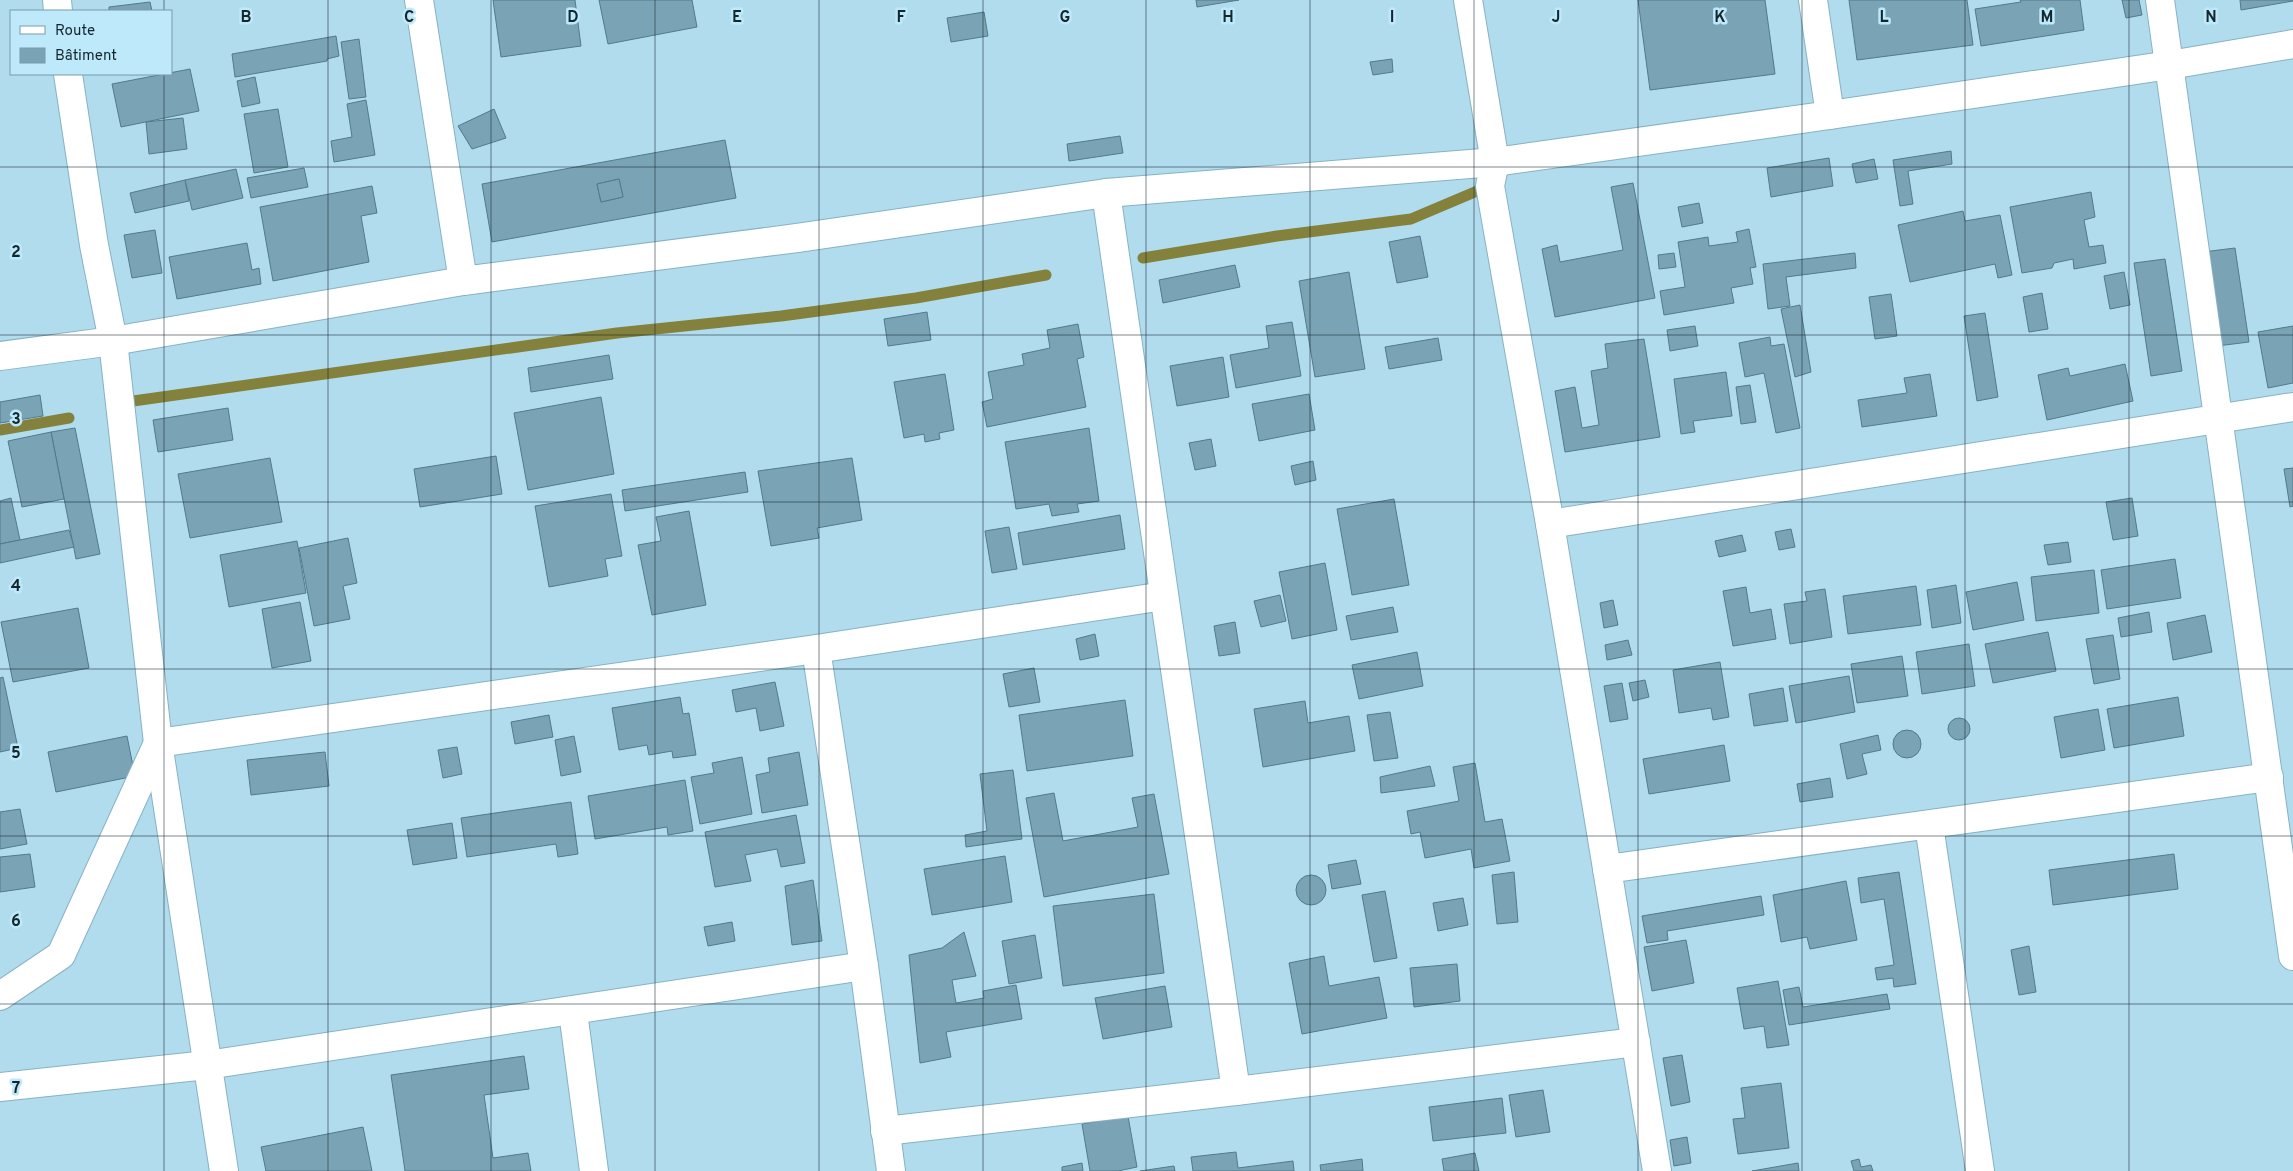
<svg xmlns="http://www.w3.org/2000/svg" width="2293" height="1171" font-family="Overpass,sans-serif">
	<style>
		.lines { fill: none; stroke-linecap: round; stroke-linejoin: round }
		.stream { stroke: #83813c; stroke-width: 11 }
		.building { fill: #7aa4b5; stroke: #517b8b; fill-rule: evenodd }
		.minor-casing { stroke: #87b2c3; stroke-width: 30 }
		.minor { stroke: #fff; stroke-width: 28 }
		.grid { fill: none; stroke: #15272d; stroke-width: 1; stroke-opacity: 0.55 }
		.grid-label { font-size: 16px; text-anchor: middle; font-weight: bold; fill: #15272d; stroke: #bde9fb; stroke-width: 5; stroke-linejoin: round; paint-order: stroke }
	</style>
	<rect width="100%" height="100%" fill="#b0dcee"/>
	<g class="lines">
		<g class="stream">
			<path d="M1143 258 1277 236 1411 219 1489 186"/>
			<path d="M119 403 617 333 781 316 916 298 1046 275"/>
			<path d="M0 430 69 418"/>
		</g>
	</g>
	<g class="building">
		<path d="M493 0H575L581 46 501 57Z"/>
		<path d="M599 0H692L697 27 608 44Z"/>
		<path d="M1196 0H1239L1197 7Z"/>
		<path d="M1638 0H1765L1775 74 1650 90Z"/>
		<path d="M1849 0H1967L1973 45 1857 60Z"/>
		<path d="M2020 0H2080L2084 30 1981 46 1975 9 2021 2Z"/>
		<path d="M2122 0H2139L2142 15 2126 18Z"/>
		<path d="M2240 0H2293V1L2241 10Z"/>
		<path d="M150 2 152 11H109V7Z"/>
		<path d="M984 12 988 36 951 42 947 18Z"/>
		<path d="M336 36 339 56 327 59V61L235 77 232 54Z"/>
		<path d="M359 39 366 97 349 99 341 42Z"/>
		<path d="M1392 59 1393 72 1373 75 1370 62Z"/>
		<path d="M190 69 199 111 121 127 112 84Z"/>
		<path d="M255 77 260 103 242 107 237 81Z"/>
		<path d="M366 100 375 155 334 162 331 141 352 137 347 104Z"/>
		<path d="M278 109 288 167 254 173 244 114Z"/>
		<path d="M494 109 506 138 472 149 458 126Z"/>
		<path d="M183 118 187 149 149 154 146 122Z"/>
		<path d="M1120 136 1123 153 1069 161 1067 144Z"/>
		<path d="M725 140 736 198 492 242 482 184ZM619 179 623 197 601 202 597 184Z"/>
		<path d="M1951 151 1952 164 1908 171 1913 204 1900 206 1893 160Z"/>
		<path d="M1829 158 1833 186 1771 197 1767 168Z"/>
		<path d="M1874 159 1878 179 1856 183 1852 164Z"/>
		<path d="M304 168 308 187 251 198 247 178Z"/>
		<path d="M236 169 243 198 192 210 185 180Z"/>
		<path d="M619 179 623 197 601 202 597 184Z"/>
		<path d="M185 180 189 201 135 213 130 193Z"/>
		<path d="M1633 183 1655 298 1555 317 1542 249 1557 245 1560 262 1623 250 1611 187Z"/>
		<path d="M372 186 377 213 361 216 369 262 273 281 260 207Z"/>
		<path d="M2091 192 2095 217 2084 220 2089 247 2103 245 2106 263 2074 269 2073 259 2054 263 2052 268 2022 273 2010 207Z"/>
		<path d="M1699 203 1703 223 1682 227 1678 207Z"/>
		<path d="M1963 211 1965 221 2000 215 2012 275 1998 278 1995 264 1910 282 1898 225Z"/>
		<path d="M1749 229 1756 267 1750 268 1753 284 1731 288 1734 303 1664 315 1660 291 1685 287 1678 242 1708 237 1709 246 1738 242 1736 232Z"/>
		<path d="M155 230 162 273 132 278 124 235Z"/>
		<path d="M1420 236 1428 277 1397 283 1389 242Z"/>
		<path d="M247 243 252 270 259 268 261 284 177 299 169 257Z"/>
		<path d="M2235 248 2249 342 2217 346 2203 252Z"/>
		<path d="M1674 253 1676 267 1659 269 1658 255Z"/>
		<path d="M1855 253 1856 268 1786 277 1790 306 1768 309 1763 264Z"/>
		<path d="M2165 259 2182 371 2151 376 2134 263Z"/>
		<path d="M1235 265 1240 287 1163 303 1159 280Z"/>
		<path d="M1349 272 1365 369 1315 377 1299 281Z"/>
		<path d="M2124 272 2130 305 2110 309 2104 276Z"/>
		<path d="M2042 293 2048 329 2029 332 2023 297Z"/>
		<path d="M1891 294 1897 336 1875 339 1869 297Z"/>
		<path d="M1800 305 1811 372 1795 377 1781 309Z"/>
		<path d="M927 312 931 340 888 346 884 319Z"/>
		<path d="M1985 313 1998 397 1977 401 1964 316Z"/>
		<path d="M1292 322 1301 376 1236 388 1230 355 1269 348 1266 326Z"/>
		<path d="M1078 324 1084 357 1077 359 1086 407 987 427 982 402 993 399 988 372 1024 365 1022 354 1050 348 1047 330Z"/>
		<path d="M1695 326 1698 346 1670 351 1667 330Z"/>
		<path d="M2293 326V383L2268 388 2258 332Z"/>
		<path d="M1770 337 1771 346 1784 344 1800 428 1776 433 1764 373 1745 377 1739 343Z"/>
		<path d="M1438 338 1442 360 1389 369 1385 347Z"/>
		<path d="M1644 339 1660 437 1565 452 1555 391 1575 387 1582 428 1599 425 1591 371 1608 368 1605 344Z"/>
		<path d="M609 355 613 379 531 392 528 368Z"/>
		<path d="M1223 357 1229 397 1177 406 1170 366Z"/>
		<path d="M2125 364 2133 401 2047 420 2038 375 2068 368 2070 376Z"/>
		<path d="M1726 372 1732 416 1693 421 1695 432 1681 434 1674 379Z"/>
		<path d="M945 374 954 430 939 433 940 439 925 442 924 434 904 438 894 382Z"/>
		<path d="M1930 374 1937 416 1862 427 1858 400 1907 393 1904 378Z"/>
		<path d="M1750 385 1756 422 1741 424 1736 387Z"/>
		<path d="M1309 394 1315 430 1259 441 1252 404Z"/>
		<path d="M40 395 43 416 0 423V402Z"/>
		<path d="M601 397 614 474 528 490 514 413Z"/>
		<path d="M228 408 233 440 158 452 153 420Z"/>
		<path d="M75 428 100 554 76 559 51 432Z"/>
		<path d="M1089 428 1099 501 1077 504 1079 512 1052 516 1049 504 1016 509 1005 442Z"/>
		<path d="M51 432 64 499 22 507 8 441Z"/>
		<path d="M1211 439 1216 466 1195 470 1189 443Z"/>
		<path d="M496 456 502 494 420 507 414 469Z"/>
		<path d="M270 458 282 522 190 538 178 474Z"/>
		<path d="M852 458 862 520 817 528 819 538 771 546 758 471Z"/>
		<path d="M1313 461 1316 480 1295 485 1291 466Z"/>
		<path d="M2293 468V506L2290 507 2284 469Z"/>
		<path d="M745 472 748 492 625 511 622 490Z"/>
		<path d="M611 494 622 556 605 559 608 576 549 587 535 506Z"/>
		<path d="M11 498 20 540 0 544V501Z"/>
		<path d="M2132 498 2138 536 2113 540 2106 502Z"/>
		<path d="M1394 499 1409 585 1352 595 1337 509Z"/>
		<path d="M689 511 706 605 652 615 638 545 661 541 656 517Z"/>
		<path d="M1120 515 1125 549 1023 565 1018 533Z"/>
		<path d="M1009 527 1017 569 992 573 985 531Z"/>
		<path d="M1791 529 1795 547 1779 550 1775 532Z"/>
		<path d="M69 530 74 547 0 563V544Z"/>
		<path d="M1742 535 1746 551 1719 557 1715 541Z"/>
		<path d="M348 538 357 583 343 586 350 619 314 626 299 548Z"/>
		<path d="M297 541 306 593 229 607 220 555Z"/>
		<path d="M2068 542 2071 562 2048 565 2044 545Z"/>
		<path d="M2175 559 2181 598 2107 609 2101 570Z"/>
		<path d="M1325 563 1337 630 1292 639 1279 572Z"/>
		<path d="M2094 570 2099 613 2036 621 2031 577Z"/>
		<path d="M2017 582 2024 620 1973 630 1966 592Z"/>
		<path d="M1956 585 1961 623 1932 628 1927 590Z"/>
		<path d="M1916 586 1921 625 1848 634 1843 596Z"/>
		<path d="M1746 587 1750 613 1771 609 1776 639 1733 646 1723 591Z"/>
		<path d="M1825 589 1832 637 1790 644 1784 604 1807 601 1805 592Z"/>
		<path d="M1280 595 1286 621 1261 627 1254 601Z"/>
		<path d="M1613 600 1618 625 1604 628 1600 603Z"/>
		<path d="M300 602 311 661 272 668 262 609Z"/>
		<path d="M1393 607 1398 632 1351 640 1346 616Z"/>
		<path d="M78 608 89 668 13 682 1 622Z"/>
		<path d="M2149 612 2152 632 2121 637 2118 618Z"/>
		<path d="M2205 615 2212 652 2173 660 2167 623Z"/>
		<path d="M1235 622 1240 653 1219 656 1214 626Z"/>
		<path d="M2048 632 2056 671 1993 683 1985 644Z"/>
		<path d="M1095 634 1099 656 1080 660 1076 639Z"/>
		<path d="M2113 635 2120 679 2094 684 2086 639Z"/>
		<path d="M1628 640 1632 655 1607 660 1605 645Z"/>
		<path d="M1969 644 1975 686 1922 694 1916 652Z"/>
		<path d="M1417 652 1423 686 1359 699 1352 665Z"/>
		<path d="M1902 656 1908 696 1857 703 1851 664Z"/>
		<path d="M1720 662 1729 717 1713 720 1711 708 1679 713 1673 670Z"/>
		<path d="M1034 668 1040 702 1009 707 1003 674Z"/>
		<path d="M1849 676 1855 712 1796 723 1789 686Z"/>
		<path d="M3 677 18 748 0 752V678Z"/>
		<path d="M1645 680 1649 697 1633 701 1629 683Z"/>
		<path d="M775 682 784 726 760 731 756 708 736 712 732 690Z"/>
		<path d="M1622 683 1628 719 1610 722 1604 686Z"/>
		<path d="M1783 688 1788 721 1754 726 1749 694Z"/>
		<path d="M680 697 683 714 689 713 696 755 673 758 672 751 649 755 647 745 619 750 612 708Z"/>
		<path d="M2178 697 2184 736 2114 748 2107 709Z"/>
		<path d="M1125 700 1133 756 1027 771 1019 715Z"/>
		<path d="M1305 701 1308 723 1349 716 1355 751 1263 767 1254 709Z"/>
		<path d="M2098 709 2105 750 2061 758 2054 717Z"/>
		<path d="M1390 712 1398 758 1374 761 1367 715Z"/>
		<path d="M549 715 553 737 515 744 511 722Z"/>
		<circle cx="1959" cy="729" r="11"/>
		<circle cx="1907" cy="744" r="14"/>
		<path d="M1878 735 1881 750 1862 754 1867 774 1847 779 1840 744Z"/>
		<path d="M127 736 135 776 56 792 48 752Z"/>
		<path d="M574 736 581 772 561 776 555 740Z"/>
		<path d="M1724 745 1730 781 1649 794 1643 759Z"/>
		<path d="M457 747 462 774 443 778 438 750Z"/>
		<path d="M325 752 329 786 251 795 247 760Z"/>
		<path d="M799 752 808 805 762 813 756 775 770 772 768 758Z"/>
		<path d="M742 757 752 814 700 824 691 777 714 773 712 763Z"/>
		<path d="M1475 763 1485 822 1502 819 1510 861 1474 868 1471 849 1425 858 1420 832 1411 834 1407 811 1459 801 1453 767Z"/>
		<path d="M1430 766 1435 786 1381 793 1380 777Z"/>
		<path d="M1013 770 1022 839 966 847 965 835 987 831 980 774Z"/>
		<path d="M1830 778 1833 797 1800 802 1797 784Z"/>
		<path d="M685 780 693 831 668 835 667 827 595 839 588 796Z"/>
		<path d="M1054 793 1063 841 1138 827 1132 798 1154 794 1169 874 1044 897 1026 798Z"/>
		<path d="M571 802 578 854 558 857 556 844 467 857 461 818Z"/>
		<path d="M20 809 27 844 0 849V812Z"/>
		<path d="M796 815 805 863 781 867 777 849 745 855 751 881 715 887 705 832Z"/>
		<path d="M452 823 457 858 413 865 407 830Z"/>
		<path d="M30 854 35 887 0 892V857Z"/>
		<path d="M2174 854 2178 889 2053 905 2049 870Z"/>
		<path d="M1005 856 1012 902 932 915 924 869Z"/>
		<path d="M1356 860 1361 884 1332 889 1328 865Z"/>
		<path d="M1514 872 1518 922 1497 924 1492 875Z"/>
		<path d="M1899 872 1916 984 1894 987 1893 978 1877 980 1875 968 1894 965 1884 899 1861 903 1858 878Z"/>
		<circle cx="1311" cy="890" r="15"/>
		<path d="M813 880 822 941 792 945 785 886Z"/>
		<path d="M1846 881 1857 940 1810 949 1807 937 1781 942 1773 895Z"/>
		<path d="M1385 891 1397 958 1374 962 1362 895Z"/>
		<path d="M1154 894 1164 973 1063 986 1053 906Z"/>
		<path d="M1761 896 1764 915 1667 931 1668 940 1647 943 1642 916Z"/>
		<path d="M1463 898 1468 925 1438 931 1433 903Z"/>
		<path d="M732 922 735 941 708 946 704 927Z"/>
		<path d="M964 932 976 976 952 980 956 1003 984 998 983 991 1016 985 1022 1019 946 1032 951 1057 920 1063 909 955 942 948Z"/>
		<path d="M1035 935 1042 978 1009 984 1002 941Z"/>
		<path d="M1686 940 1694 983 1652 991 1644 947Z"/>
		<path d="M2029 946 2036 992 2019 995 2011 950Z"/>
		<path d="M1324 956 1329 986 1379 977 1387 1018 1302 1034 1289 963Z"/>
		<path d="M1457 964 1460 1001 1414 1007 1410 968Z"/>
		<path d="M1778 981 1789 1045 1767 1048 1764 1026 1744 1029 1737 988Z"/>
		<path d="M1165 986 1172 1027 1103 1039 1095 998Z"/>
		<path d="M1799 987 1803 1007 1887 994 1890 1009 1789 1025 1783 990Z"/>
		<path d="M1682 1055 1690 1102 1671 1106 1663 1058Z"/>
		<path d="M524 1056 529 1089 484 1095 493 1158 528 1153 531 1171H405L391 1075Z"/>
		<path d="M1781 1083 1789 1148 1738 1154 1733 1119 1745 1118 1741 1088Z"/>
		<path d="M1543 1090 1550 1132 1516 1137 1509 1095Z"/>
		<path d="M1502 1098 1506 1133 1433 1141 1429 1107Z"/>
		<path d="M1128 1116 1137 1167 1118 1171H1090L1082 1124Z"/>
		<path d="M363 1127 372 1171H266L261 1147Z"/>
		<path d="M1687 1137 1691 1163 1674 1166 1670 1140Z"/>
		<path d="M1236 1152 1238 1168 1293 1161 1294 1171H1193L1191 1157Z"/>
		<path d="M1475 1153 1479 1171H1444L1442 1159Z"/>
		<path d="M1362 1159 1363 1171H1321L1320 1165Z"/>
		<path d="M1859 1159 1861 1167 1871 1165 1873 1171H1854L1851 1161Z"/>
		<path d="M1082 1163 1083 1171H1062V1167Z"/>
		<path d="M1798 1163 1799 1171H1752Z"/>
		<path d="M1174 1166 1175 1171H1140Z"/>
	</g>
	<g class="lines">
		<g class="minor-casing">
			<g id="minor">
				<path d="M57 0 58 11"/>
				<path d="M419 0 463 281"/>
				<path d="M1468 0 1495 162 1490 186 1550 524 1657 1171"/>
				<path d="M1813 0 1830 115"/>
				<path d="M2160 0 2293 956"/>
				<path d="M68 74 94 245 113 341 158 743 224 1171"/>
				<path d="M1106 193 1236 1091"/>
				<path d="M0 356 113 341 463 281 797 238 1106 193 1495 162 1830 115 2170 65 2293 44"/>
				<path d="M1550 524 2293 407"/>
				<path d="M816 649 864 966 891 1171"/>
				<path d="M1929 825 1980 1171"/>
				<path d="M1607 869 2269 777"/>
				<path d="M0 996 61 955 158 743 816 649 1164 596"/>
				<path d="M573 1012 594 1171"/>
				<path d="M0 1087 207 1065 864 966"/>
				<path d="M885 1131 1236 1091 1636 1042"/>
			</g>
		</g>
		<use href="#minor" class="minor"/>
	</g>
	<path class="grid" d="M164 0V11M328 0V1171M491 0V1171M655 0V1171M819 0V1171M983 0V1171M1146 0V1171M1310 0V1171M1474 0V1171M1638 0V1171M1802 0V1171M1965 0V1171M2129 0V1171M164 74V1171M0 167H2293M0 335H2293M0 502H2293M0 669H2293M0 836H2293M0 1004H2293"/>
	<g class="grid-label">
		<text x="246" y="22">B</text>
		<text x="409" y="22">C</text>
		<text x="573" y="22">D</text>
		<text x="737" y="22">E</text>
		<text x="901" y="22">F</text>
		<text x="1065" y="22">G</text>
		<text x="1228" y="22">H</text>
		<text x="1392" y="22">I</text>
		<text x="1556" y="22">J</text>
		<text x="1720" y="22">K</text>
		<text x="1884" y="22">L</text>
		<text x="2047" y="22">M</text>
		<text x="2211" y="22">N</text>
		<text x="16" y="257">2</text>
		<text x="16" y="424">3</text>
		<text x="16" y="591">4</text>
		<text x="16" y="758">5</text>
		<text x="16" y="926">6</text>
		<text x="16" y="1093">7</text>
	</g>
	<rect x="10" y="10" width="162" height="65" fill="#bde9fb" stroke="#7a9ba9"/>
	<rect x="20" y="26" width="25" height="8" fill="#ffffff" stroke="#7a9ba9"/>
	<text x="55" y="35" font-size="15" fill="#15272d">Route</text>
	<rect x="20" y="48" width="25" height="15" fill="#7aa4b5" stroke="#7a9ba9"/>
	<text x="55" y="60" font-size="15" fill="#15272d">Bâtiment</text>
</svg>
